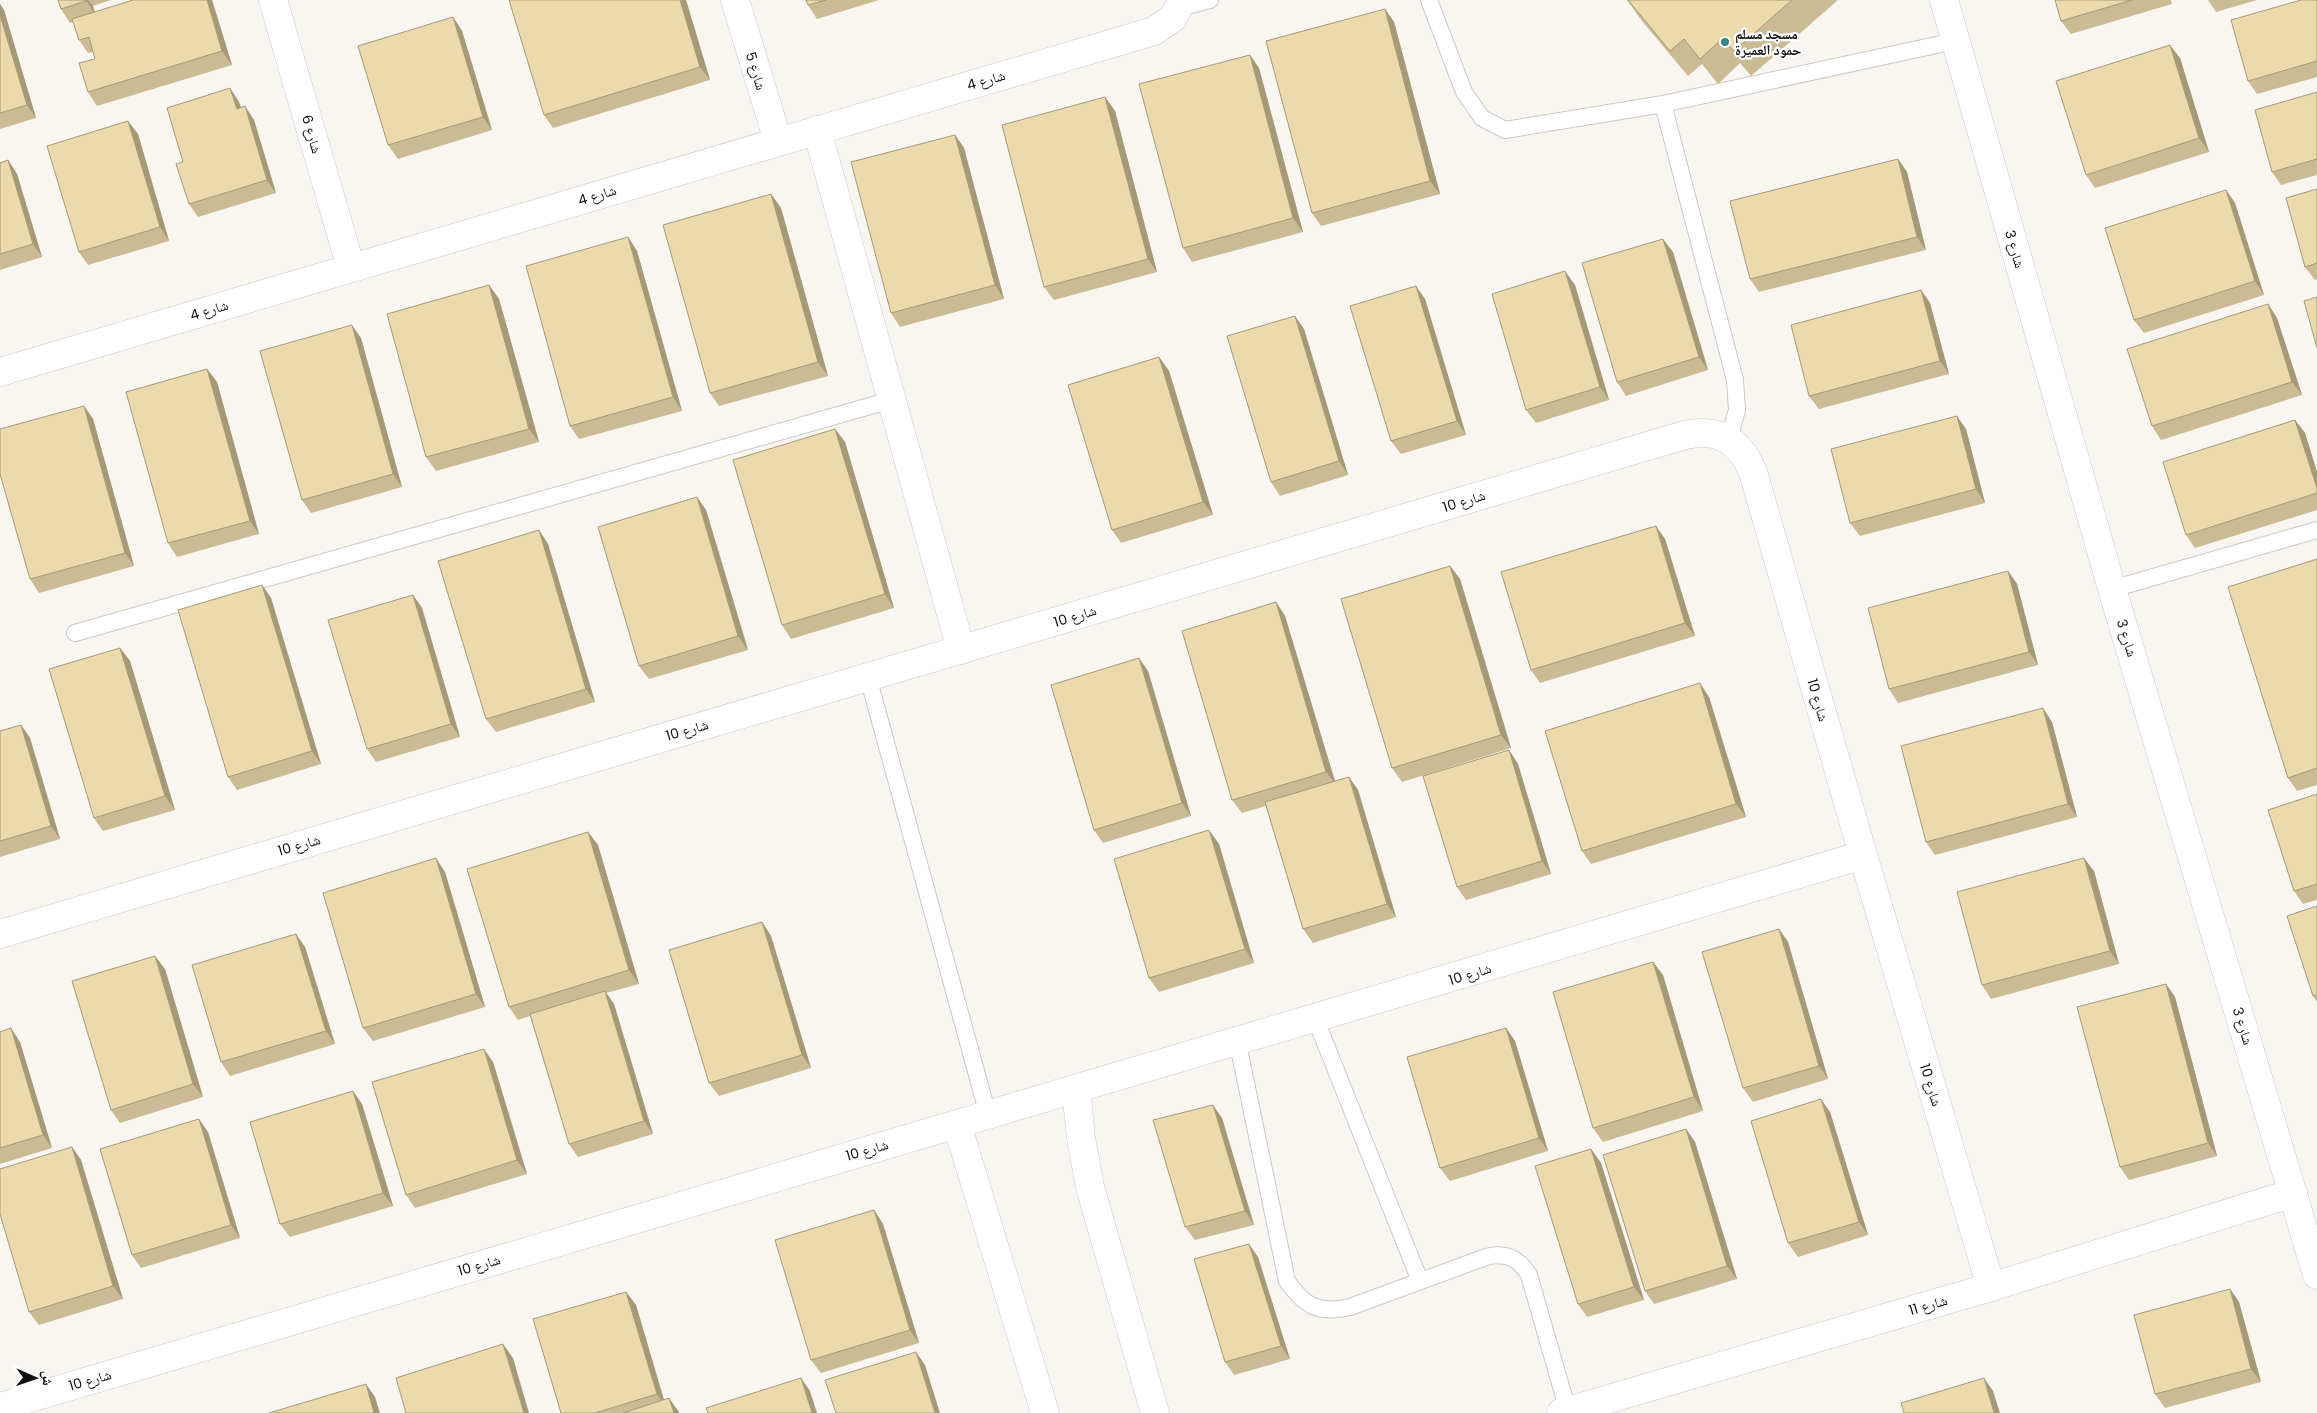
<svg xmlns="http://www.w3.org/2000/svg" width="2317" height="1413" font-family="Poppins,'Noto Naskh Arabic',sans-serif">
	<style>
		.lines { fill: none; stroke-linecap: round; stroke-linejoin: round }
		.lane-casing { stroke: #cdc8c5; stroke-width: 18 }
		.street-casing { stroke: #cdc8c5; stroke-width: 29 }
		.lane { stroke: #fff; stroke-width: 16 }
		.street { stroke: #fff; stroke-width: 28 }
		.wall { fill: #cbbb94 }
		.shaded-wall { fill: #a59978 }
		.building { fill: #ecdaac; stroke: #a59978 }
		.poi-dot { fill: #3b8385; stroke: #fff; stroke-width: 2 }
		.labels { text-anchor: middle; stroke-width: 4.5; stroke-linejoin: round; paint-order: stroke }
		.poi-label { font-size: 14px; font-weight: bold; fill: #11100f; stroke: #fff; text-anchor: start }
		.street-label { font-size: 14px; fill: #11100f; stroke: #fff }
	</style>
	<rect width="100%" height="100%" fill="#f9f5f1"/>
	<g class="lines">
		<g class="lane-casing">
			<g id="lane">
				<path d="M1429 0 1464 92 1482 118 1505 130 1663 104"/>
				<path d="M1179 8 1210 0"/>
				<path d="M1729 439 1737 410 1735 380 1663 104 1955 41"/>
				<path d="M2112 589 2317 530"/>
				<path d="M75 633 891 400"/>
				<path d="M868 677 988 1115"/>
				<path d="M1316 1020 1420 1281"/>
				<path d="M1238 1044 1287 1281C1305 1307 1319 1314 1350 1307L1486 1257C1506 1252 1519 1258 1529 1275L1568 1411"/>
			</g>
		</g>
		<g class="street-casing">
			<g id="street">
				<path d="M273 0 351 268"/>
				<path d="M735 0 778 141"/>
				<path d="M1944 0 2112 589 2317 1275"/>
				<path d="M817 130 961 650"/>
				<path d="M0 372 1154 31 1173 18 1182 0"/>
				<path d="M0 934 1685 435C1719 428 1740 440 1753 472L1863 855 1991 1287"/>
				<path d="M1076 1089 1081 1138 1090 1187 1155 1413"/>
				<path d="M957 1124 1045 1413"/>
				<path d="M0 1407C621 1223 1243 1042 1863 855"/>
				<path d="M1561 1413 1991 1287 2293 1193"/>
			</g>
		</g>
		<use href="#lane" class="lane"/>
		<use href="#street" class="street"/>
	</g>
	<g class="wall">
		<path d="M58 0H111L93 6 95 12 212 0 232 65 97 106 88 92 95 59 93 52 88 53 79 40 73 22 70 23 61 9Z"/>
		<path d="M686 0 710 80 553 128 544 115Z"/>
		<path d="M806 0H879L817 19 808 5Z"/>
		<path d="M1627 0H1838L1751 76 1740 63 1718 84 1702 64 1688 76 1642 21Z"/>
		<path d="M2055 0H2171L2172 4 2071 34 2061 21Z"/>
		<path d="M2208 0H2257L2216 12Z"/>
		<path d="M2317 0V77L2257 94 2248 81Z"/>
		<path d="M0 4 4 10 36 118 0 129Z"/>
		<path d="M1385 9 1394 22 1440 194 1321 226 1312 213Z"/>
		<path d="M453 17 462 31 492 130 398 159 388 145Z"/>
		<path d="M1250 55 1259 68 1303 232 1192 262 1183 248Z"/>
		<path d="M2180 58 2209 152 2095 188 2086 175Z"/>
		<path d="M230 88 239 102 241 108 254 120 276 193 198 217 189 204 183 162Z"/>
		<path d="M2317 92V175L2281 185 2272 172Z"/>
		<path d="M1105 97 1115 111 1157 272 1054 300 1044 287Z"/>
		<path d="M138 134 169 241 88 265 79 252Z"/>
		<path d="M955 135 964 148 1004 299 900 327 891 313Z"/>
		<path d="M1898 159 1907 172 1926 250 1759 292 1750 279Z"/>
		<path d="M8 160 17 174 42 257 0 270V163Z"/>
		<path d="M2317 189V279L2315 280 2305 267Z"/>
		<path d="M2226 190 2235 203 2264 295 2144 333 2134 320Z"/>
		<path d="M771 194 781 208 828 376 719 406 710 393Z"/>
		<path d="M628 237 637 251 682 411 579 439 570 426Z"/>
		<path d="M1673 252 1708 370 1626 396 1617 382Z"/>
		<path d="M489 285 499 299 539 442 436 471 426 457Z"/>
		<path d="M1575 285 1609 400 1536 423 1526 410Z"/>
		<path d="M1921 290 1930 303 1949 374 1819 409 1809 396Z"/>
		<path d="M1425 299 1466 435 1401 454 1391 441Z"/>
		<path d="M2268 304 2277 318 2302 395 2161 440 2152 426Z"/>
		<path d="M1304 329 1348 475 1280 496 1271 482Z"/>
		<path d="M361 338 402 487 311 513 302 500Z"/>
		<path d="M1159 357 1169 371 1213 515 1121 543 1112 530Z"/>
		<path d="M207 369 217 382 259 534 177 557 168 543Z"/>
		<path d="M84 406 93 419 134 566 39 593 30 579Z"/>
		<path d="M2295 420 2305 433 2317 472V510L2195 548 2186 535Z"/>
		<path d="M835 429 845 442 894 608 791 639 782 625Z"/>
		<path d="M1966 429 1985 503 1860 536 1850 523Z"/>
		<path d="M697 497 706 510 748 650 649 679 639 666Z"/>
		<path d="M539 530 548 544 595 702 496 732 486 719Z"/>
		<path d="M1665 539 1695 636 1540 683 1531 670Z"/>
		<path d="M2317 559V785L2297 791 2288 778Z"/>
		<path d="M1450 566 1460 579 1511 748 1402 782 1392 768Z"/>
		<path d="M2008 571 2017 584 2038 665 1898 703 1889 689Z"/>
		<path d="M262 585 271 598 321 764 237 790 228 777Z"/>
		<path d="M413 595 422 608 460 737 376 762 367 749Z"/>
		<path d="M1276 602 1285 616 1335 781 1349 777 1358 790 1396 917 1313 943 1303 929 1266 806 1242 813 1232 800Z"/>
		<path d="M120 648 130 661 175 810 103 831 94 818Z"/>
		<path d="M1148 671 1191 816 1103 843 1094 830Z"/>
		<path d="M1709 697 1746 817 1591 864 1582 851Z"/>
		<path d="M2052 722 2077 817 1935 855 1926 842Z"/>
		<path d="M21 725 30 738 60 839 0 857V731Z"/>
		<path d="M1509 750 1518 764 1551 874 1466 900 1457 887Z"/>
		<path d="M2317 794V900L2303 904 2294 891Z"/>
		<path d="M588 832 598 845 639 984 606 993 614 1004 653 1134 578 1157 569 1144 530 1016 518 1020 509 1007Z"/>
		<path d="M1219 844 1254 963 1159 992 1149 978Z"/>
		<path d="M2094 871 2119 964 1991 999 1982 985Z"/>
		<path d="M445 872 485 1007 373 1041 363 1028Z"/>
		<path d="M2317 906V1002L2313 996Z"/>
		<path d="M762 922 771 936 811 1068 719 1096 709 1083Z"/>
		<path d="M1779 929 1788 942 1828 1079 1753 1102 1743 1088Z"/>
		<path d="M305 947 335 1044 230 1076 221 1062Z"/>
		<path d="M1653 962 1663 975 1703 1111 1603 1142 1593 1128Z"/>
		<path d="M165 969 203 1097 120 1123 111 1110Z"/>
		<path d="M2166 984 2175 997 2217 1156 2129 1180 2120 1167Z"/>
		<path d="M1506 1028 1515 1041 1548 1151 1450 1181 1440 1168Z"/>
		<path d="M0 1032 20 1042 52 1148 0 1164Z"/>
		<path d="M493 1062 527 1174 415 1208 406 1195Z"/>
		<path d="M353 1091 362 1104 393 1206 290 1237 280 1224Z"/>
		<path d="M1830 1112 1868 1235 1798 1257 1788 1243Z"/>
		<path d="M1222 1118 1254 1225 1195 1240 1185 1227Z"/>
		<path d="M1686 1129 1695 1142 1737 1279 1654 1304 1645 1291Z"/>
		<path d="M208 1132 240 1238 141 1268 132 1255Z"/>
		<path d="M72 1147 81 1160 123 1299 39 1325 29 1312Z"/>
		<path d="M1591 1149 1601 1163 1644 1300 1587 1317 1578 1304Z"/>
		<path d="M874 1210 883 1224 919 1343 821 1373 811 1360Z"/>
		<path d="M1258 1257 1290 1359 1234 1375 1225 1362Z"/>
		<path d="M2230 1289 2239 1302 2261 1382 2165 1408 2155 1394Z"/>
		<path d="M626 1292 636 1305 664 1400 679 1412V1413H561Z"/>
	</g>
	<g class="shaded-wall">
		<path d="M86 0H88L93 6 95 14Z"/>
		<path d="M207 0H212L232 65 222 51Z"/>
		<path d="M680 0H686L710 80 700 67Z"/>
		<path d="M0 4 4 10 36 118 27 105 0 15Z"/>
		<path d="M1385 9 1394 22 1440 194 1430 181Z"/>
		<path d="M453 17 462 31 492 130 483 117Z"/>
		<path d="M2170 45 2180 58 2209 152 2199 138Z"/>
		<path d="M1250 55 1259 68 1303 232 1293 218Z"/>
		<path d="M230 88 239 102 246 122 237 109Z"/>
		<path d="M1105 97 1115 111 1157 272 1148 259Z"/>
		<path d="M245 106 254 120 276 193 267 180Z"/>
		<path d="M128 121 138 134 169 241 160 227Z"/>
		<path d="M955 135 964 148 1004 299 995 285Z"/>
		<path d="M1898 159 1907 172 1926 250 1917 237Z"/>
		<path d="M8 160 17 174 42 257 33 244Z"/>
		<path d="M2226 190 2235 203 2264 295 2255 281Z"/>
		<path d="M771 194 781 208 828 376 818 362Z"/>
		<path d="M628 237 637 251 682 411 673 397Z"/>
		<path d="M1663 239 1673 252 1708 370 1699 357Z"/>
		<path d="M1565 271 1575 285 1609 400 1600 387Z"/>
		<path d="M489 285 499 299 539 442 529 429Z"/>
		<path d="M1416 286 1425 299 1466 435 1457 421Z"/>
		<path d="M1921 290 1930 303 1949 374 1940 361Z"/>
		<path d="M2268 304 2277 318 2302 395 2292 382Z"/>
		<path d="M1295 316 1304 329 1348 475 1339 461Z"/>
		<path d="M352 325 361 338 402 487 393 474Z"/>
		<path d="M1159 357 1169 371 1213 515 1203 502Z"/>
		<path d="M207 369 217 382 259 534 250 521Z"/>
		<path d="M84 406 93 419 134 566 125 553Z"/>
		<path d="M1957 416 1966 429 1985 503 1976 489Z"/>
		<path d="M2295 420 2305 433 2317 472V488Z"/>
		<path d="M835 429 845 442 894 608 885 594Z"/>
		<path d="M697 497 706 510 748 650 738 636Z"/>
		<path d="M1656 526 1665 539 1695 636 1685 623Z"/>
		<path d="M539 530 548 544 595 702 586 689Z"/>
		<path d="M1450 566 1460 579 1511 748 1501 735Z"/>
		<path d="M2008 571 2017 584 2038 665 2029 652Z"/>
		<path d="M262 585 271 598 321 764 312 751Z"/>
		<path d="M413 595 422 608 460 737 451 724Z"/>
		<path d="M1276 602 1285 616 1336 785 1326 772Z"/>
		<path d="M120 648 130 661 175 810 165 796Z"/>
		<path d="M1139 658 1148 671 1191 816 1182 803Z"/>
		<path d="M1700 683 1709 697 1746 817 1736 804Z"/>
		<path d="M2043 708 2052 722 2077 817 2068 804Z"/>
		<path d="M21 725 30 738 60 839 51 826Z"/>
		<path d="M1509 750 1518 764 1551 874 1542 861Z"/>
		<path d="M1349 777 1358 790 1396 917 1387 904Z"/>
		<path d="M1209 830 1219 844 1254 963 1245 949Z"/>
		<path d="M588 832 598 845 639 984 629 970Z"/>
		<path d="M436 858 445 872 485 1007 476 994Z"/>
		<path d="M2084 858 2094 871 2119 964 2110 951Z"/>
		<path d="M762 922 771 936 811 1068 802 1055Z"/>
		<path d="M1779 929 1788 942 1828 1079 1819 1066Z"/>
		<path d="M296 934 305 947 335 1044 326 1031Z"/>
		<path d="M155 956 165 969 203 1097 193 1084Z"/>
		<path d="M1653 962 1663 975 1703 1111 1694 1097Z"/>
		<path d="M2166 984 2175 997 2217 1156 2208 1143Z"/>
		<path d="M605 991 614 1004 653 1134 644 1121Z"/>
		<path d="M11 1028 20 1042 52 1148 43 1135Z"/>
		<path d="M1506 1028 1515 1041 1548 1151 1539 1138Z"/>
		<path d="M484 1049 493 1062 527 1174 517 1160Z"/>
		<path d="M353 1091 362 1104 393 1206 383 1193Z"/>
		<path d="M1821 1099 1830 1112 1868 1235 1859 1222Z"/>
		<path d="M1213 1105 1222 1118 1254 1225 1245 1211Z"/>
		<path d="M199 1119 208 1132 240 1238 231 1225Z"/>
		<path d="M1686 1129 1695 1142 1737 1279 1727 1266Z"/>
		<path d="M72 1147 81 1160 123 1299 113 1286Z"/>
		<path d="M1591 1149 1601 1163 1644 1300 1634 1287Z"/>
		<path d="M874 1210 883 1224 919 1343 910 1330Z"/>
		<path d="M1249 1244 1258 1257 1290 1359 1281 1346Z"/>
		<path d="M2230 1289 2239 1302 2261 1382 2251 1369Z"/>
		<path d="M626 1292 636 1305 666 1407 657 1394Z"/>
		<path d="M503 1344 513 1358 529 1413H524Z"/>
		<path d="M916 1352 925 1365 940 1413H935Z"/>
		<path d="M801 1378 810 1391 817 1413H812Z"/>
		<path d="M1984 1378 1993 1391 2000 1413H1994Z"/>
		<path d="M366 1384 375 1397 380 1413H374Z"/>
		<path d="M669 1398 679 1412V1413H674Z"/>
	</g>
	<g class="building">
		<path d="M58 0H86V1L61 9Z"/>
		<path d="M133 0H207L222 51 88 92 79 63 95 59 89 37 79 40 72 19Z"/>
		<path d="M509 0H680L700 67 544 115Z"/>
		<path d="M806 0H826L808 5Z"/>
		<path d="M1628 0H1792L1734 51 1722 39 1700 59 1684 39 1670 51Z"/>
		<path d="M2055 0H2132L2061 21Z"/>
		<path d="M2301 0H2317V61L2248 81 2231 20Z"/>
		<path d="M1385 9 1430 181 1312 213 1266 41Z"/>
		<path d="M0 15 27 105 0 113Z"/>
		<path d="M453 17 483 117 388 145 358 46Z"/>
		<path d="M2170 45 2199 138 2086 175 2056 81Z"/>
		<path d="M1250 55 1293 218 1183 248 1139 84Z"/>
		<path d="M230 88 237 109 245 106 267 180 189 204 176 164 183 162 167 108Z"/>
		<path d="M2317 92V159L2272 172 2255 110Z"/>
		<path d="M1105 97 1148 259 1044 287 1002 125Z"/>
		<path d="M128 121 160 227 79 252 47 146Z"/>
		<path d="M955 135 995 285 891 313 851 162Z"/>
		<path d="M1898 159 1917 237 1750 279 1730 201Z"/>
		<path d="M8 160 33 244 0 254V163Z"/>
		<path d="M2317 189V263L2305 267 2286 198Z"/>
		<path d="M2226 190 2255 281 2134 320 2105 228Z"/>
		<path d="M771 194 818 362 710 393 663 225Z"/>
		<path d="M628 237 673 397 570 426 526 266Z"/>
		<path d="M1663 239 1699 357 1617 382 1582 263Z"/>
		<path d="M1565 271 1600 387 1526 410 1492 294Z"/>
		<path d="M489 285 529 429 426 457 387 314Z"/>
		<path d="M1416 286 1457 421 1391 441 1350 306Z"/>
		<path d="M1921 290 1940 361 1809 396 1791 325Z"/>
		<path d="M2317 297V348L2304 301Z"/>
		<path d="M2268 304 2292 382 2152 426 2127 349Z"/>
		<path d="M1295 316 1339 461 1271 482 1227 336Z"/>
		<path d="M352 325 393 474 302 500 260 351Z"/>
		<path d="M1159 357 1203 502 1112 530 1068 385Z"/>
		<path d="M207 369 250 521 168 543 126 392Z"/>
		<path d="M84 406 125 553 30 579 0 474V429Z"/>
		<path d="M1957 416 1976 489 1850 523 1831 449Z"/>
		<path d="M2295 420 2317 488V493L2186 535 2163 462Z"/>
		<path d="M835 429 885 594 782 625 733 460Z"/>
		<path d="M697 497 738 636 639 666 598 527Z"/>
		<path d="M1656 526 1685 623 1531 670 1501 572Z"/>
		<path d="M539 530 586 689 486 719 438 561Z"/>
		<path d="M2317 559V768L2288 778 2228 587Z"/>
		<path d="M1450 566 1501 735 1392 768 1341 599Z"/>
		<path d="M2008 571 2029 652 1889 689 1868 608Z"/>
		<path d="M262 585 312 751 228 777 178 610Z"/>
		<path d="M413 595 451 724 367 749 328 620Z"/>
		<path d="M1276 602 1326 772 1232 800 1182 631Z"/>
		<path d="M120 648 165 796 94 818 49 669Z"/>
		<path d="M1139 658 1182 803 1094 830 1051 685Z"/>
		<path d="M1700 683 1736 804 1582 851 1545 731Z"/>
		<path d="M2043 708 2068 804 1926 842 1901 746Z"/>
		<path d="M21 725 51 826 0 841V731Z"/>
		<path d="M1509 750 1542 861 1457 887 1423 776Z"/>
		<path d="M1349 777 1387 904 1303 929 1265 802Z"/>
		<path d="M2317 794V884L2294 891 2268 810Z"/>
		<path d="M1209 830 1245 949 1149 978 1114 859Z"/>
		<path d="M588 832 629 970 509 1007 467 869Z"/>
		<path d="M436 858 476 994 363 1028 323 893Z"/>
		<path d="M2084 858 2110 951 1982 985 1957 892Z"/>
		<path d="M2317 906V995L2313 996 2287 916Z"/>
		<path d="M762 922 802 1055 709 1083 669 950Z"/>
		<path d="M1779 929 1819 1066 1743 1088 1702 952Z"/>
		<path d="M296 934 326 1031 221 1062 192 965Z"/>
		<path d="M155 956 193 1084 111 1110 72 981Z"/>
		<path d="M1653 962 1694 1097 1593 1128 1553 992Z"/>
		<path d="M2166 984 2208 1143 2120 1167 2077 1007Z"/>
		<path d="M605 991 644 1121 569 1144 530 1014Z"/>
		<path d="M11 1028 43 1135 0 1148V1032Z"/>
		<path d="M1506 1028 1539 1138 1440 1168 1407 1057Z"/>
		<path d="M484 1049 517 1160 406 1195 372 1082Z"/>
		<path d="M353 1091 383 1193 280 1224 250 1122Z"/>
		<path d="M1821 1099 1859 1222 1788 1243 1751 1121Z"/>
		<path d="M1213 1105 1245 1211 1185 1227 1153 1120Z"/>
		<path d="M199 1119 231 1225 132 1255 100 1149Z"/>
		<path d="M1686 1129 1727 1266 1645 1291 1603 1155Z"/>
		<path d="M72 1147 113 1286 29 1312 0 1214V1169Z"/>
		<path d="M1591 1149 1634 1287 1578 1304 1535 1166Z"/>
		<path d="M874 1210 910 1330 811 1360 775 1240Z"/>
		<path d="M1249 1244 1281 1346 1225 1362 1194 1259Z"/>
		<path d="M2230 1289 2251 1369 2155 1394 2134 1315Z"/>
		<path d="M626 1292 657 1394 595 1413H561L533 1319Z"/>
		<path d="M503 1344 524 1413H406L396 1378Z"/>
		<path d="M916 1352 935 1413H836L825 1380Z"/>
		<path d="M801 1378 812 1413H708L706 1408Z"/>
		<path d="M1984 1378 1994 1413H1904L1901 1403Z"/>
		<path d="M366 1384 374 1413H269Z"/>
		<path d="M669 1398 674 1413H623Z"/>
	</g>
	<circle class="poi-dot" cx="1725" cy="42" r="5"/>
	<g class="labels">
		<g class="poi-label">
			<text x="1735" y="39">مسجد مسلم<tspan x="1735" dy="16">حمود العميرة</tspan></text>
		</g>
		<g class="street-label">
			<text transform="translate(756 71) rotate(73)" y="5">شارع 5</text>
			<text transform="translate(986 80) rotate(-16)" y="5">شارع 4</text>
			<text transform="translate(312 134) rotate(74)" y="5">شارع 6</text>
			<text transform="translate(597 195) rotate(-17)" y="5">شارع 4</text>
			<text transform="translate(2015 249) rotate(74)" y="5">شارع 3</text>
			<text transform="translate(209 310) rotate(-17)" y="5">شارع 4</text>
			<text transform="translate(1464 501) rotate(-17)" y="5">شارع 10</text>
			<text transform="translate(1075 616) rotate(-17)" y="5">شارع 10</text>
			<text transform="translate(2127 638) rotate(73)" y="5">شارع 3</text>
			<text transform="translate(1818 700) rotate(74)" y="5">شارع 10</text>
			<text transform="translate(687 730) rotate(-16)" y="5">شارع 10</text>
			<text transform="translate(299 845) rotate(-16)" y="5">شارع 10</text>
			<text transform="translate(1470 974) rotate(-17)" y="5">شارع 10</text>
			<text transform="translate(2243 1026) rotate(73)" y="5">شارع 3</text>
			<text transform="translate(1931 1085) rotate(73)" y="5">شارع 10</text>
			<text transform="translate(867 1150) rotate(-16)" y="5">شارع 10</text>
			<text transform="translate(479 1265) rotate(-16)" y="5">شارع 10</text>
			<text transform="translate(1928 1305) rotate(-16)" y="5">شارع 11</text>
			<text transform="translate(90 1380) rotate(-16)" y="5">شارع 10</text>
		</g>
	</g>
	<g transform="translate(35 1378) rotate(92)" stroke="#ffffff" stroke-width="4" paint-order="stroke">
	<path d="M0-4L9 19L0 12L-9 19Z" fill="#11100f"/>
	<text y="-8" font-size="14" font-weight="bold" text-anchor="middle" fill="#11100f">ش</text>
	</g>
</svg>
